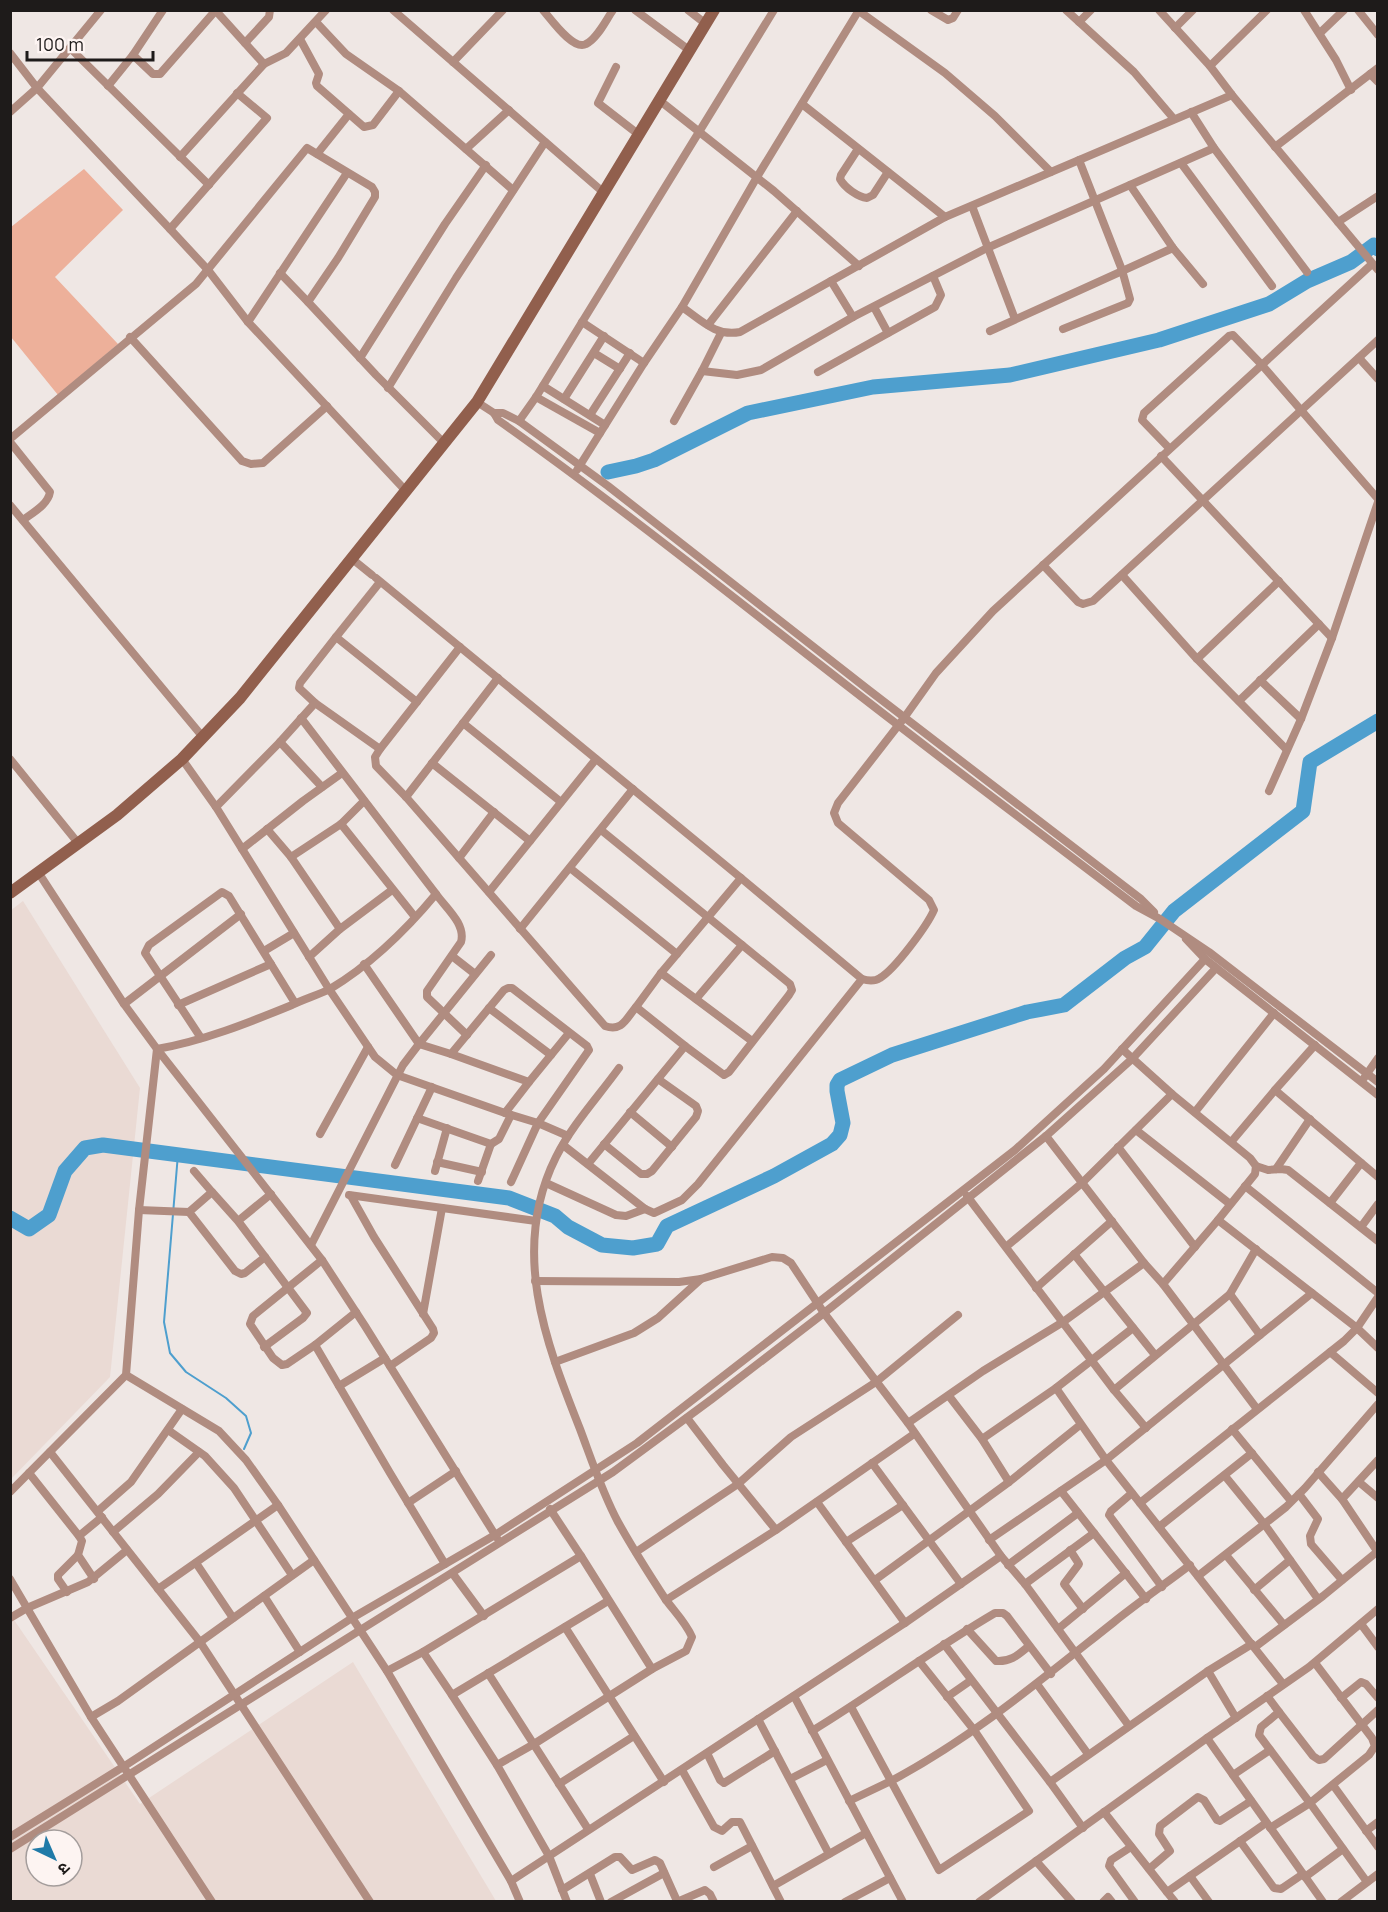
<svg xmlns="http://www.w3.org/2000/svg" width="1388" height="1912" font-family="Manrope,'Noto Sans Devanagari',sans-serif">
	<style>
		.built { fill: #eadad4; fill-rule: evenodd }
		.green { fill: #edb09a }
		.lines { fill: none; stroke-linecap: round; stroke-linejoin: round }
		.stream { stroke: #4e9fce; stroke-width: 2 }
		.river { stroke: #4e9fce; stroke-width: 15 }
		.street { stroke: #b08c80; stroke-width: 8 }
		.secondary { stroke: #915f4d; stroke-width: 12 }
	</style>
	<rect width="100%" height="100%" fill="#efe7e4"/>
	<g class="built">
		<path d="M23 901 140 1088 110 1377 11 1479 10 911Z"/>
		<path d="M10 1614 140 1804 353 1662 496 1901H11ZM36 1840H72V1876H36Z"/>
	</g>
	<path class="green" d="M84 169 123 210 55 277 118 344 58 395 11 337V227Z"/>
	<g class="lines">
		<path class="stream" d="M178 1154 164 1322 170 1353 186 1372 226 1398 246 1416 251 1433 244 1449"/>
		<g class="river">
			<path d="M608 472 636 466 654 460 748 413 873 387 1010 375 1159 340 1269 304 1307 281 1351 262 1374 245 1378 249"/>
			<path d="M10 1218 29 1229 49 1215 65 1171 85 1148 103 1145 509 1198 555 1216 568 1227 602 1245 633 1248 657 1244 667 1226 774 1176 832 1144 840 1135 843 1123 837 1091V1085L840 1080 892 1055 1027 1012 1064 1005 1125 958 1145 947 1174 911 1303 811 1310 762 1378 721"/>
		</g>
		<g class="street">
			<path d="M393 10 603 192"/>
			<path d="M543 10C551 19 573 51 586 44 597 39 606 20 613 10"/>
			<path d="M635 10 689 50"/>
			<path d="M688 10 706 24"/>
			<path d="M931 10 948 20 953 18 958 10"/>
			<path d="M1066 10 1134 72 1174 119"/>
			<path d="M1159 10 1210 66 1232 95 1378 270"/>
			<path d="M1304 10 1336 60 1351 90"/>
			<path d="M1358 10 1378 35"/>
			<path d="M216 11 264 64"/>
			<path d="M859 11 945 73 995 116 1051 172"/>
			<path d="M316 22 346 54 399 91 513 190"/>
			<path d="M1079 22 1091 10"/>
			<path d="M1175 28 1193 10"/>
			<path d="M1320 33 1344 10"/>
			<path d="M300 39 319 74 316 83 317 86 364 127 373 125 399 91"/>
			<path d="M245 43 269 17 270 10"/>
			<path d="M70 48 209 185"/>
			<path d="M10 53 37 88 170 229 208 270 248 322 405 490"/>
			<path d="M133 55 163 10"/>
			<path d="M453 62 503 10"/>
			<path d="M1210 66 1267 10"/>
			<path d="M616 67 598 103 638 134"/>
			<path d="M1370 74 1378 82"/>
			<path d="M108 86 133 55 153 74H160L216 10"/>
			<path d="M659 100 774 191 859 266"/>
			<path d="M802 104 945 217"/>
			<path d="M10 112 37 88 101 10"/>
			<path d="M1191 112 1214 148 1307 272"/>
			<path d="M1275 147 1378 68"/>
			<path d="M466 149 509 110"/>
			<path d="M858 149 841 175 840 179C845 188 858 197 867 198L873 195 888 172"/>
			<path d="M317 154 349 114"/>
			<path d="M180 157 264 64 286 53 326 10"/>
			<path d="M1181 163 1272 286"/>
			<path d="M1130 185 1173 248 1203 284"/>
			<path d="M972 206 1015 319"/>
			<path d="M1338 222 1378 196"/>
			<path d="M170 229 267 118 237 93"/>
			<path d="M280 273 308 302"/>
			<path d="M831 281 853 317"/>
			<path d="M682 307C701 320 716 337 740 332L945 217 1232 95"/>
			<path d="M874 307 888 333"/>
			<path d="M248 322 347 173"/>
			<path d="M582 322 644 363"/>
			<path d="M708 325 797 211"/>
			<path d="M1063 329 1128 303 1130 299 1122 270 1079 160"/>
			<path d="M990 331 1173 248"/>
			<path d="M130 337 242 461 251 464 263 463 327 406"/>
			<path d="M594 353 620 369"/>
			<path d="M360 358 445 224 486 165"/>
			<path d="M1359 358 1378 379"/>
			<path d="M702 371 737 375 761 370 853 317 987 248 1214 148"/>
			<path d="M818 372 935 307 941 295 933 276"/>
			<path d="M543 386 605 425"/>
			<path d="M388 388 456 278 545 142"/>
			<path d="M536 397 600 433"/>
			<path d="M564 399 604 336"/>
			<path d="M477 402 494 413 498 420C635 517 765 623 898 725 977 786 1057 846 1136 906L1160 919 1209 952 1378 1082"/>
			<path d="M494 413H503L519 421 608 486 870 691 1141 899 1154 912"/>
			<path d="M590 415 630 353"/>
			<path d="M519 421 536 397 774 10"/>
			<path d="M674 421 702 371 721 333"/>
			<path d="M10 439 196 284 307 148 372 187 375 192V197L338 258 308 302 376 375 444 443"/>
			<path d="M10 442 50 492C48 505 32 513 23 520"/>
			<path d="M1169 448 1142 420 1144 413 1229 336 1233 335 1261 364 1378 499"/>
			<path d="M1161 456 1332 638"/>
			<path d="M577 470 644 363 682 307 757 177 859 10"/>
			<path d="M10 505 202 736"/>
			<path d="M351 558 372 575"/>
			<path d="M1043 565 1078 602 1083 604 1093 601 1378 340"/>
			<path d="M1122 575 1197 659 1286 749"/>
			<path d="M376 578 741 878 862 979 698 1184 682 1200 654 1213 645 1209 563 1145"/>
			<path d="M336 637 380 582"/>
			<path d="M460 647 380 749 375 757 376 766 406 797 605 1026C622 1032 626 1019 636 1007L685 1046 588 1164"/>
			<path d="M1197 659 1279 581"/>
			<path d="M1260 680 1301 719"/>
			<path d="M1239 701 1319 624"/>
			<path d="M301 718 436 894"/>
			<path d="M463 723 561 802"/>
			<path d="M280 742 322 787"/>
			<path d="M380 749 315 703 299 688 300 683 336 637 417 702"/>
			<path d="M10 759 78 843"/>
			<path d="M182 759 216 807 329 989 375 1057 397 1075 505 1113 538 1123 568 1136"/>
			<path d="M432 763 530 841"/>
			<path d="M1269 791 1301 719 1332 638 1378 502"/>
			<path d="M406 797 498 678"/>
			<path d="M216 807 280 742 315 703"/>
			<path d="M341 824 415 917"/>
			<path d="M267 829 291 857 340 929 392 890"/>
			<path d="M601 830 790 984 792 990 789 995 729 1072 724 1075 685 1046"/>
			<path d="M242 849 303 801 342 773"/>
			<path d="M291 857 341 824 364 801"/>
			<path d="M459 858 494 812"/>
			<path d="M570 868 677 954"/>
			<path d="M38 872 124 1004 157 1049 322 1260 365 1326 497 1538"/>
			<path d="M489 892 596 759"/>
			<path d="M520 929 633 789"/>
			<path d="M1186 939 1205 959 1378 1095"/>
			<path d="M264 951 294 933"/>
			<path d="M452 956 475 974"/>
			<path d="M309 957 340 929"/>
			<path d="M364 964 419 1044 491 955"/>
			<path d="M661 973 752 1041"/>
			<path d="M862 979C868 981 874 982 880 978 895 969 927 926 934 910L929 900 838 823 834 813 838 803 904 718 936 673 993 611 1372 264"/>
			<path d="M696 999 742 945"/>
			<path d="M124 1004 241 914"/>
			<path d="M178 1005 271 964"/>
			<path d="M636 1007 661 973 741 878"/>
			<path d="M489 1008 551 1055"/>
			<path d="M201 1038 145 953 149 945 222 892 229 896 295 1003"/>
			<path d="M451 1054 529 1082 505 1113"/>
			<path d="M1364 1078 1378 1058"/>
			<path d="M529 1082 569 1033"/>
			<path d="M1275 1090 1315 1045"/>
			<path d="M630 1112 672 1147"/>
			<path d="M1195 1112 1274 1013"/>
			<path d="M417 1118 491 1144 499 1139 511 1115"/>
			<path d="M1136 1130 1230 1204"/>
			<path d="M320 1134 368 1047"/>
			<path d="M1046 1136 1144 1263"/>
			<path d="M1232 1141 1275 1090 1378 1177"/>
			<path d="M604 1144 641 1174H647L652 1171 696 1117 698 1111 696 1106 658 1079"/>
			<path d="M1118 1147 1195 1247"/>
			<path d="M437 1162 482 1172"/>
			<path d="M395 1165 432 1087"/>
			<path d="M1256 1166 1268 1170 1281 1169 1288 1170 1378 1241"/>
			<path d="M1276 1169 1310 1119"/>
			<path d="M194 1171 212 1192"/>
			<path d="M435 1171 447 1128"/>
			<path d="M478 1181 491 1144"/>
			<path d="M546 1183 616 1215 626 1216 645 1209"/>
			<path d="M1245 1186 1378 1293"/>
			<path d="M349 1195 536 1221"/>
			<path d="M351 1196 374 1237 433 1329 434 1333 431 1338 390 1366"/>
			<path d="M967 1196 1114 1390 1146 1428"/>
			<path d="M1330 1203 1361 1163"/>
			<path d="M139 1210 189 1212"/>
			<path d="M1218 1220 1357 1328 1378 1348"/>
			<path d="M238 1221 212 1192 189 1212 235 1271 241 1274 245 1273 265 1257 238 1221 271 1194"/>
			<path d="M1361 1227 1378 1204"/>
			<path d="M311 1245 403 1065 419 1044 451 1054 504 990 508 988H512L587 1046 589 1050 538 1123 511 1182"/>
			<path d="M1007 1246 1082 1183 1172 1094"/>
			<path d="M1074 1254 1155 1355"/>
			<path d="M535 1281 679 1282 701 1279 772 1257 783 1258 791 1263 824 1313 908 1423 1001 1556 1025 1584 1129 1726"/>
			<path d="M1163 1284 1257 1409"/>
			<path d="M1036 1288 1112 1221"/>
			<path d="M1230 1294 1260 1335"/>
			<path d="M356 1312 315 1345 390 1473 445 1564"/>
			<path d="M423 1314 442 1208"/>
			<path d="M315 1345 287 1364 282 1365 273 1358 250 1324 253 1316 322 1260"/>
			<path d="M264 1347 303 1318 307 1313 265 1257"/>
			<path d="M1330 1352 1378 1393"/>
			<path d="M555 1362 634 1333 658 1318 701 1279"/>
			<path d="M126 1375 219 1431 246 1460 278 1505 387 1671 511 1881 520 1902"/>
			<path d="M339 1386 385 1358"/>
			<path d="M1056 1388 1106 1460 1283 1684"/>
			<path d="M1114 1390 1230 1294 1256 1249"/>
			<path d="M949 1396 982 1439 1009 1482"/>
			<path d="M687 1418 723 1465 776 1530"/>
			<path d="M908 1423 983 1371 1063 1322 1144 1263 1163 1284 1218 1220 1255 1174 1256 1166 1250 1158 1172 1094 1122 1049"/>
			<path d="M1232 1429 1291 1501"/>
			<path d="M168 1430 205 1456 234 1488 292 1575"/>
			<path d="M982 1439 1056 1388 1133 1328"/>
			<path d="M50 1452 200 1642 370 1902"/>
			<path d="M872 1463 961 1584"/>
			<path d="M1318 1472 1342 1499 1377 1551"/>
			<path d="M29 1473 79 1536 82 1541 78 1555 94 1579"/>
			<path d="M1225 1476 1265 1525 1318 1599"/>
			<path d="M1359 1482 1378 1498"/>
			<path d="M1061 1491 1146 1599"/>
			<path d="M10 1492 126 1375 139 1210 157 1049C203 1041 248 1023 292 1005 304 999 318 995 330 989 370 965 406 930 436 894 446 908 466 924 461 942L427 991V997L467 1035"/>
			<path d="M1132 1493 1111 1511 1109 1515 1162 1587"/>
			<path d="M1299 1494 1318 1519 1310 1536 1311 1544 1342 1580"/>
			<path d="M1342 1499 1378 1460"/>
			<path d="M817 1502 905 1623"/>
			<path d="M408 1503 456 1471"/>
			<path d="M1140 1503 1344 1341 1357 1328 1378 1297"/>
			<path d="M550 1509 581 1556"/>
			<path d="M98 1511 131 1482 182 1409"/>
			<path d="M1159 1527 1252 1453"/>
			<path d="M113 1532 158 1494 199 1452"/>
			<path d="M79 1536 102 1517"/>
			<path d="M989 1540 1106 1460 1312 1293"/>
			<path d="M846 1542 903 1505"/>
			<path d="M1070 1550 1079 1564 1064 1584 1083 1609"/>
			<path d="M636 1552 738 1484 791 1437 876 1382 958 1315"/>
			<path d="M1226 1555 1284 1625"/>
			<path d="M196 1563 233 1618"/>
			<path d="M1008 1565 1078 1513"/>
			<path d="M453 1574 484 1616"/>
			<path d="M1198 1576 1286 1507 1305 1488 1378 1404"/>
			<path d="M10 1579 91 1717 212 1902"/>
			<path d="M875 1580 1009 1482 1080 1425"/>
			<path d="M1025 1584 1094 1533"/>
			<path d="M158 1589 278 1505"/>
			<path d="M1254 1590 1290 1560"/>
			<path d="M67 1592 58 1579V1575L78 1555"/>
			<path d="M264 1596 300 1652"/>
			<path d="M666 1600 776 1530 914 1434"/>
			<path d="M10 1618 27 1608 88 1582 127 1550"/>
			<path d="M1361 1624 1378 1647"/>
			<path d="M565 1627 664 1782"/>
			<path d="M967 1629 996 1661C1011 1662 1018 1655 1029 1646"/>
			<path d="M1058 1629 1126 1573"/>
			<path d="M944 1644 1050 1782"/>
			<path d="M1255 1647 1323 1596 1378 1551"/>
			<path d="M423 1652 581 1556 652 1669"/>
			<path d="M919 1661 974 1730 1029 1811 939 1870 891 1781C972 1738 1042 1679 1114 1622 1139 1602 1165 1584 1190 1565"/>
			<path d="M387 1671 423 1652 452 1695 608 1601"/>
			<path d="M1208 1671 1236 1718"/>
			<path d="M488 1673 588 1829"/>
			<path d="M1037 1684 1088 1754"/>
			<path d="M452 1695 497 1765"/>
			<path d="M794 1696 903 1902"/>
			<path d="M1267 1696 1279 1712 1261 1727 1259 1735 1310 1803 1369 1755 1375 1746 1372 1738 1315 1663"/>
			<path d="M947 1697 970 1681"/>
			<path d="M1341 1698 1361 1682 1366 1684 1378 1698"/>
			<path d="M1279 1712 1313 1756 1319 1760 1324 1759 1378 1710"/>
			<path d="M91 1717 118 1701 314 1560"/>
			<path d="M758 1719 829 1854"/>
			<path d="M812 1731C874 1693 932 1650 995 1613H1003L1007 1616 1051 1674"/>
			<path d="M1207 1738 1233 1775"/>
			<path d="M1270 1750 1233 1775 1323 1902"/>
			<path d="M707 1753 720 1780 724 1783 775 1751"/>
			<path d="M682 1770 714 1827 722 1831 732 1822H740L781 1902"/>
			<path d="M790 1779 827 1760"/>
			<path d="M559 1784 634 1736"/>
			<path d="M1333 1785 1378 1847"/>
			<path d="M849 1801 891 1781 851 1707"/>
			<path d="M1104 1812 1167 1892"/>
			<path d="M1083 1828 1050 1782 1208 1671 1252 1644"/>
			<path d="M1270 1828 1310 1803 1367 1882"/>
			<path d="M1366 1831 1378 1822"/>
			<path d="M10 1837 123 1767 352 1618 495 1535 637 1443 1015 1150 1104 1069 1205 959"/>
			<path d="M1240 1841 1274 1888 1281 1889 1303 1874"/>
			<path d="M1131 1847 1111 1860 1109 1866 1135 1902"/>
			<path d="M10 1849 613 1472 712 1399 824 1313 1046 1136 1132 1059 1216 968"/>
			<path d="M1036 1861 1072 1902"/>
			<path d="M714 1867 752 1846"/>
			<path d="M1149 1869 1170 1851 1159 1834 1160 1826 1198 1797 1204 1800 1217 1820 1220 1821 1251 1801"/>
			<path d="M590 1874 601 1902"/>
			<path d="M1190 1876 1209 1902"/>
			<path d="M1305 1877 1343 1849"/>
			<path d="M511 1881 905 1623 1001 1556"/>
			<path d="M773 1886 866 1833"/>
			<path d="M562 1890 615 1857H620L632 1870 655 1860 660 1863 677 1901"/>
			<path d="M567 1902 549 1856 497 1765 534 1744 652 1669 686 1651 692 1637C686 1623 675 1612 666 1600 649 1574 633 1549 618 1522 602 1492 592 1461 580 1429 545 1341 510 1249 556 1157 572 1125 598 1097 619 1068"/>
			<path d="M611 1902 664 1873"/>
			<path d="M677 1902 705 1890 710 1894 714 1902"/>
			<path d="M845 1902 890 1878"/>
			<path d="M979 1902 1207 1738 1309 1667 1378 1609"/>
			<path d="M1103 1902 1108 1897 1112 1902"/>
			<path d="M1175 1902 1167 1892 1266 1823"/>
			<path d="M1341 1902 1378 1874"/>
		</g>
		<path class="secondary" d="M10 893 117 815 182 759 240 698 477 402 714 10"/>
	</g>
	<rect width="1388" height="1912" fill="none" stroke="#1e1b1a" stroke-width="24"/>
	<g transform="translate(54 1858) rotate(136)"><circle r="28" fill="#fdf4f2" stroke="#a49d9c" stroke-width="1.5"/>
	<path d="M0-4.5L10 22L0 15L-10 22Z" fill="#207aa8"/>
	<text y="-9" font-size="16" font-weight="bold" text-anchor="middle" fill="#1e1b1a">उ</text>
	</g>
	<path d="M27 51v9h126v-9" fill="none" stroke="#1e1b1a" stroke-width="3"/>
	<text x="36" y="51" font-size="18" fill="#1e1b1a" stroke="#fdf4f2" stroke-width="4.5" paint-order="stroke">100 m</text>
</svg>
